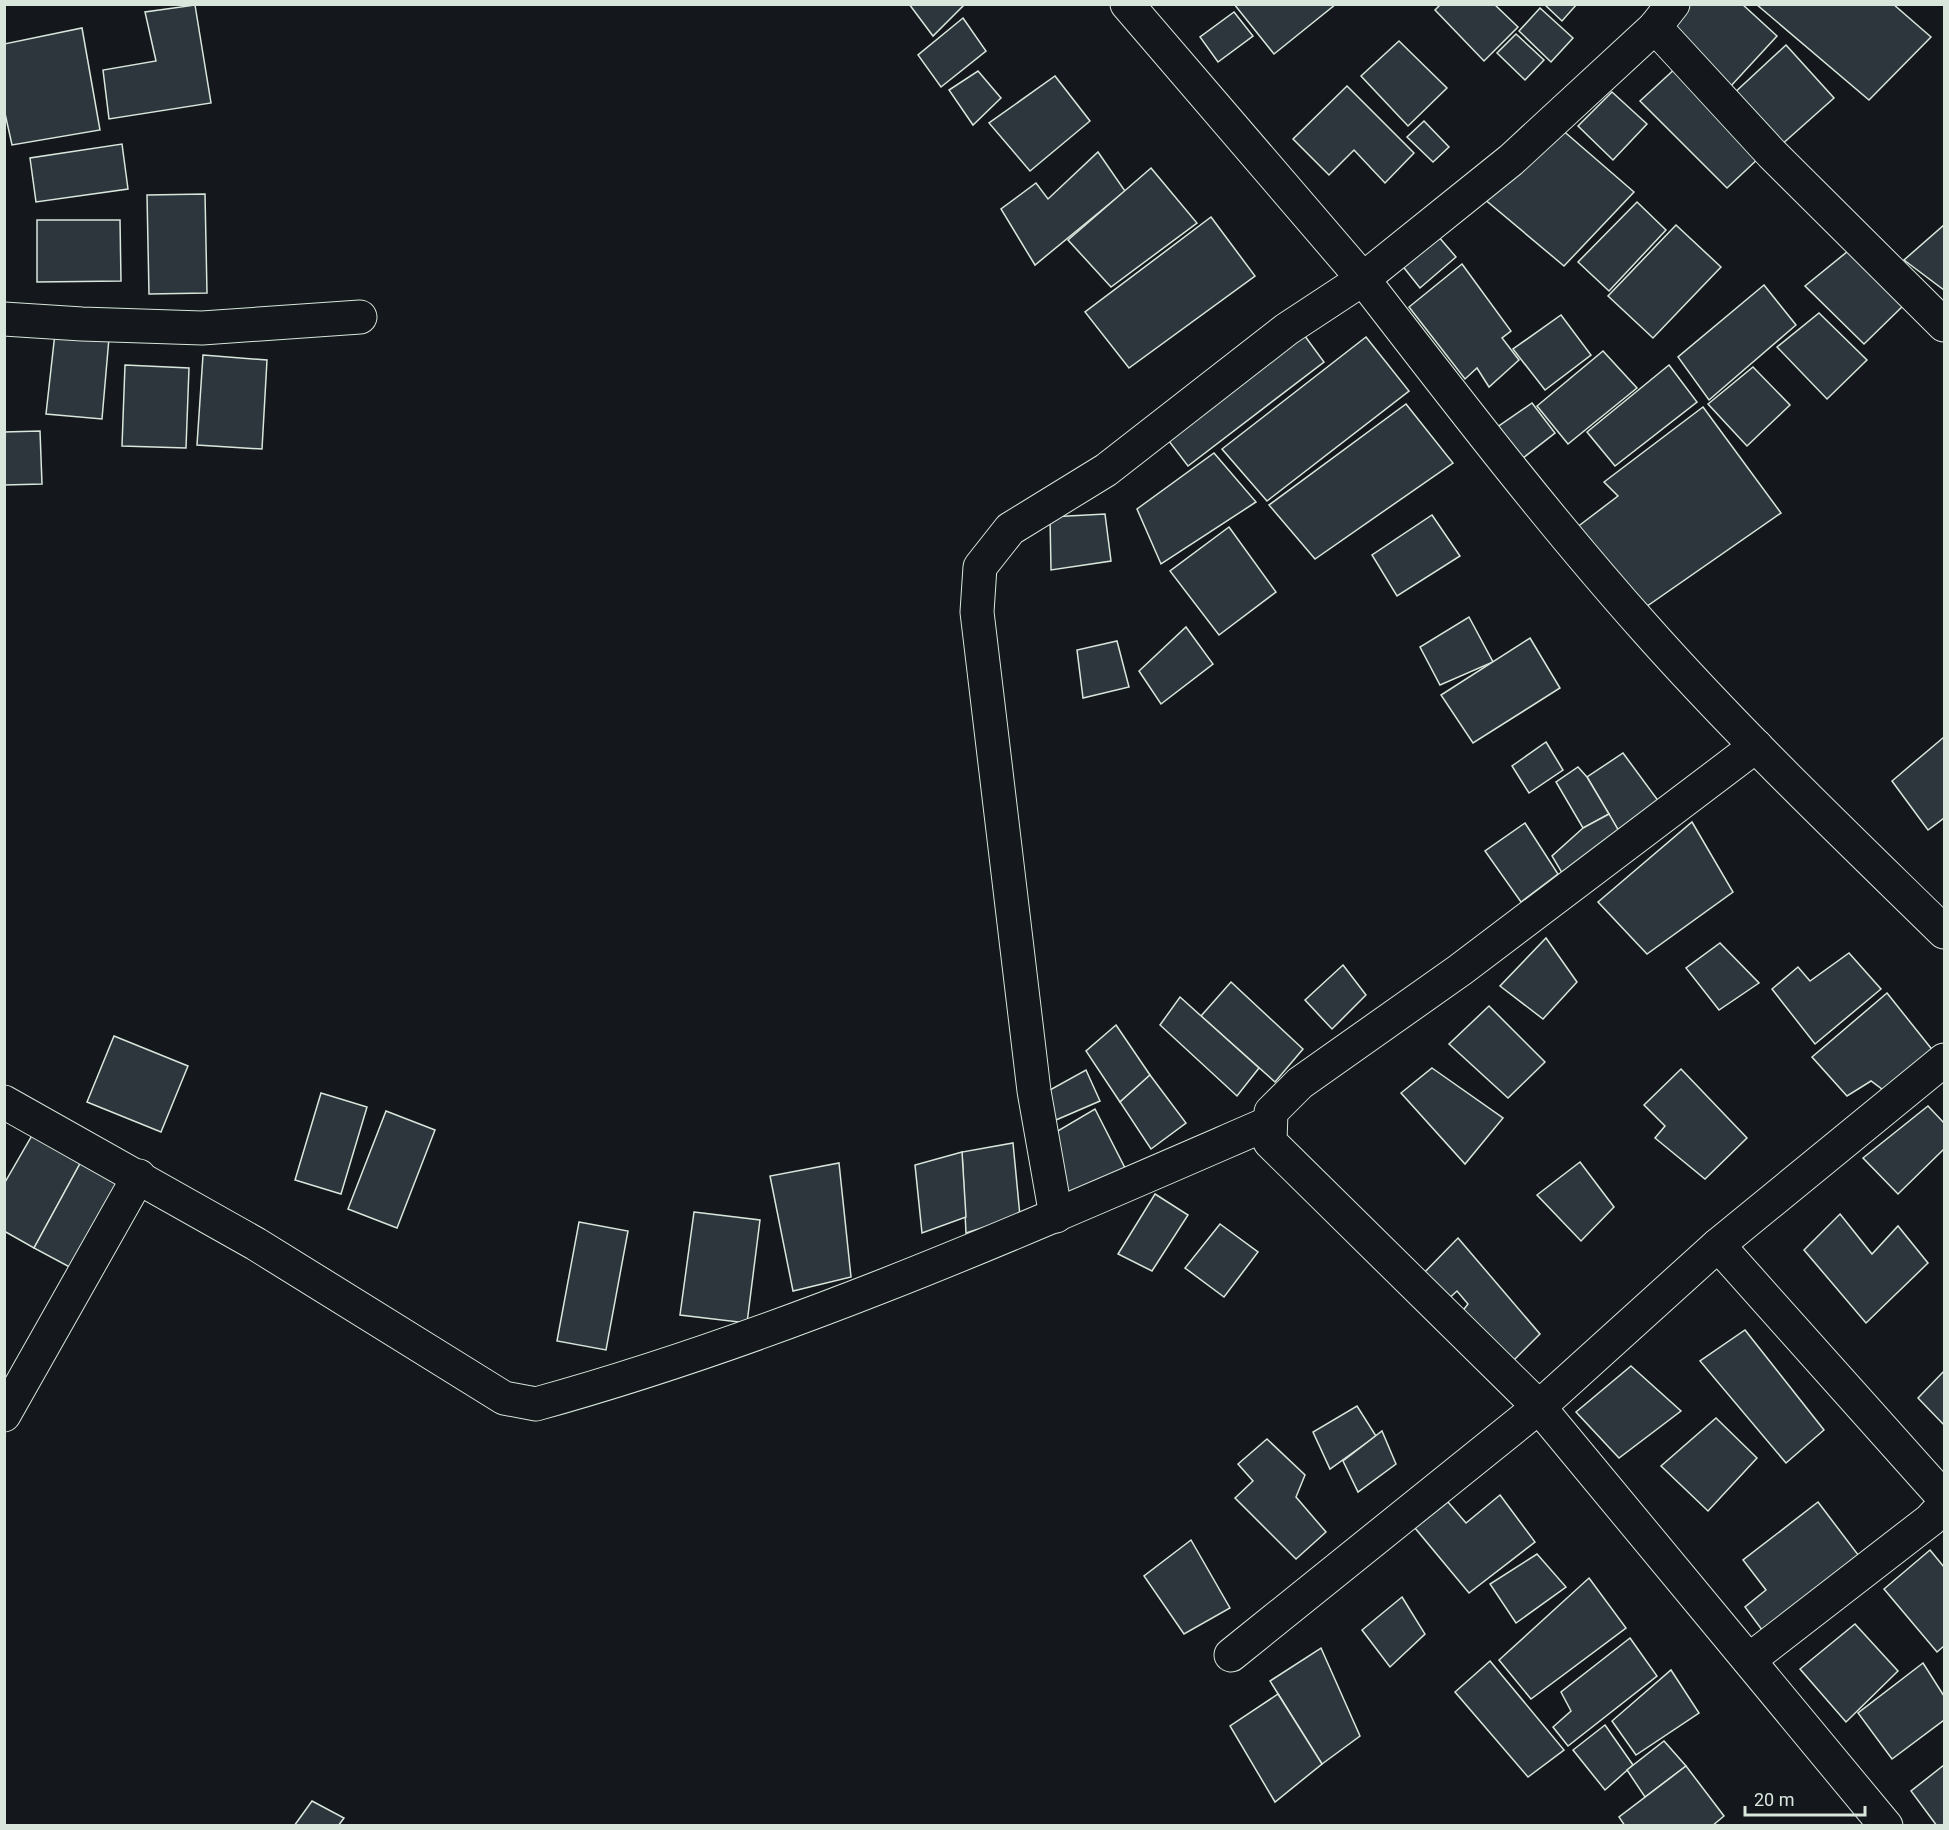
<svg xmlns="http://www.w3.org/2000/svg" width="1949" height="1830" font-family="Roboto,sans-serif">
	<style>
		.building { fill: #2c363c; stroke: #d8e6dc; stroke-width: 1.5 }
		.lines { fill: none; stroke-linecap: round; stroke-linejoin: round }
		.street-casing { stroke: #d8e6dc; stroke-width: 35 }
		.street { stroke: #14181c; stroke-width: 33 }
	</style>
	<rect width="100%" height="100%" fill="#14181c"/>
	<g class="building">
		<path d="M909 4H965L933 36Z"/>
		<path d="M1234 4H1336L1274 54Z"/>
		<path d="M1441 4H1494L1518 27 1484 61 1435 10Z"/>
		<path d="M1544 4H1577L1562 21Z"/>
		<path d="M1687 4H1742L1777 36 1730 87 1668 27Z"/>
		<path d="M1756 4H1893L1931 37 1869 100Z"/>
		<path d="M195 5 211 103 109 119 103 70 156 61 145 12Z"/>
		<path d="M1540 8 1573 38 1551 62 1519 31Z"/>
		<path d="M1234 12 1253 36 1218 62 1200 37Z"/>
		<path d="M963 18 986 51 941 87 918 55Z"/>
		<path d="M82 28 100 130 12 145 4 109V44Z"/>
		<path d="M1516 34 1544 60 1525 80 1497 53Z"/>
		<path d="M1399 41 1447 88 1408 126 1361 76Z"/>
		<path d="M1786 45 1834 98 1780 146 1732 95Z"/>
		<path d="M1678 66 1761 156 1727 188 1640 101Z"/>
		<path d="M978 71 1001 98 973 125 949 90Z"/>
		<path d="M1055 76 1090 121 1030 171 989 123Z"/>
		<path d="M1347 86 1414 153 1385 183 1354 150 1329 175 1293 139Z"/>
		<path d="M1612 92 1647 124 1613 160 1578 126Z"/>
		<path d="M1424 121 1449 147 1433 162 1407 137Z"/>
		<path d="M1560 128 1634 192 1564 266 1483 198Z"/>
		<path d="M122 144 128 189 36 202 30 158Z"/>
		<path d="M1098 152 1125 191 1035 265 1001 209 1036 183 1048 199Z"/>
		<path d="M1151 168 1197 223 1111 287 1068 240Z"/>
		<path d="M205 194 207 293 149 294 147 195Z"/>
		<path d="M1637 202 1666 230 1609 291 1578 262Z"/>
		<path d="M1211 217 1255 276 1129 368 1085 312Z"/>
		<path d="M37 220H120L121 281 37 282Z"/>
		<path d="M1676 225 1721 267 1653 338 1608 296Z"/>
		<path d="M1944 225V290L1904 260Z"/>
		<path d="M1432 229 1456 257 1420 288 1397 259Z"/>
		<path d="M1853 247 1907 302 1864 344 1805 286Z"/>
		<path d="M1462 264 1511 331 1502 338 1519 360 1489 387 1477 368 1465 379 1409 307Z"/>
		<path d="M1764 285 1796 325 1709 400 1678 357Z"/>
		<path d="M1819 313 1867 360 1827 399 1777 347Z"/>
		<path d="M1561 315 1591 355 1545 390 1513 349Z"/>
		<path d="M1299 328 1324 362 1188 466 1162 432Z"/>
		<path d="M55 333 109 338 102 419 46 414Z"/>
		<path d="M1366 337 1409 391 1267 501 1222 449Z"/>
		<path d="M1603 351 1637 388 1568 444 1537 406Z"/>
		<path d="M203 355 267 360 262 449 197 445Z"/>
		<path d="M125 365 189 368 186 448 122 446Z"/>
		<path d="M1669 365 1697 402 1615 466 1587 432Z"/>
		<path d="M1753 367 1790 405 1747 446 1708 404Z"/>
		<path d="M1532 403 1555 433 1518 462 1493 430Z"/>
		<path d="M1406 404 1453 463 1315 559 1269 505Z"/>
		<path d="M1703 407 1781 513 1640 611 1572 531 1618 496 1604 482Z"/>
		<path d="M40 431 42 484 4 485V432Z"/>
		<path d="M1214 453 1256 502 1161 564 1137 509Z"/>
		<path d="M1105 514 1111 561 1051 570 1050 517Z"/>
		<path d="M1432 515 1460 556 1397 596 1372 555Z"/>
		<path d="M1229 527 1276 592 1219 635 1170 571Z"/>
		<path d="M1469 617 1493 662 1440 685 1420 647Z"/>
		<path d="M1186 627 1213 664 1161 704 1139 671Z"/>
		<path d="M1530 638 1560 688 1473 743 1441 695Z"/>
		<path d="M1117 641 1129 687 1083 698 1077 650Z"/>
		<path d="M1944 737V818L1928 830 1892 781Z"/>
		<path d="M1546 742 1563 770 1529 793 1512 766Z"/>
		<path d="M1623 753 1665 810 1624 840 1587 777Z"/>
		<path d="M1578 767 1587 777 1609 814 1583 828 1556 782Z"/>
		<path d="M1609 814 1624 840 1568 883 1552 856 1583 828Z"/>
		<path d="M1692 822 1733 892 1647 954 1598 902Z"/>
		<path d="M1525 823 1558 874 1521 902 1485 851Z"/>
		<path d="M1546 938 1577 982 1543 1019 1500 986Z"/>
		<path d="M1720 943 1759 983 1719 1010 1686 968Z"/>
		<path d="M1849 953 1881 989 1815 1044 1772 989 1798 967 1810 981Z"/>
		<path d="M1343 965 1366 995 1332 1029 1305 1000Z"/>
		<path d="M1231 982 1303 1049 1275 1082 1201 1016Z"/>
		<path d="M1887 993 1938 1057 1890 1095 1871 1081 1847 1096 1812 1057Z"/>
		<path d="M1180 997 1259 1068 1237 1096 1160 1025Z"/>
		<path d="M1489 1006 1545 1062 1508 1098 1449 1044Z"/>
		<path d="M1116 1025 1150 1075 1120 1102 1086 1051Z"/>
		<path d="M114 1036 188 1066 161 1132 87 1102Z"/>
		<path d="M1432 1068 1503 1118 1465 1164 1401 1093Z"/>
		<path d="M1681 1069 1747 1138 1705 1179 1655 1138 1665 1126 1644 1105Z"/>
		<path d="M1086 1070 1100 1101 1056 1120 1039 1096Z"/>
		<path d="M1150 1075 1186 1123 1151 1149 1120 1102Z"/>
		<path d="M321 1093 367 1107 341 1194 295 1180Z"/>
		<path d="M1928 1106 1944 1123V1149L1898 1194 1863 1158Z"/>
		<path d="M1095 1109 1125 1168 1070 1198 1044 1139Z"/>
		<path d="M386 1111 435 1130 397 1228 348 1209Z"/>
		<path d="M34 1132 82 1160 34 1248 4 1231V1184Z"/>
		<path d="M1013 1143 1020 1216 966 1233 962 1152Z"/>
		<path d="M962 1152 966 1217 922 1233 915 1165Z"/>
		<path d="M82 1160 123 1185 77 1271 34 1248Z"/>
		<path d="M1580 1162 1614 1207 1581 1241 1537 1195Z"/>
		<path d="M839 1163 851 1277 793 1291 770 1176Z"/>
		<path d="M1155 1194 1188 1215 1152 1271 1118 1254Z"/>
		<path d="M694 1212 760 1220 747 1323 680 1315Z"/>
		<path d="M1840 1214 1872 1254 1898 1226 1928 1263 1866 1323 1804 1250Z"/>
		<path d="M579 1222 628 1231 606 1350 557 1341Z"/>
		<path d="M1220 1224 1258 1252 1224 1297 1185 1268Z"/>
		<path d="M1458 1238 1540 1334 1507 1367 1458 1317 1468 1304 1457 1291 1443 1304 1416 1281Z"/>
		<path d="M1745 1330 1824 1430 1786 1463 1700 1361Z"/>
		<path d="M1631 1366 1681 1411 1619 1458 1576 1412Z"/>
		<path d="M1944 1371V1425L1918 1398Z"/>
		<path d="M1357 1406 1376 1436 1330 1469 1313 1432Z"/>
		<path d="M1716 1418 1757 1458 1708 1511 1661 1466Z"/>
		<path d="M1382 1431 1396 1464 1358 1492 1343 1461Z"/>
		<path d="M1267 1439 1305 1475 1296 1497 1326 1532 1296 1559 1235 1498 1253 1481 1238 1464Z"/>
		<path d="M1500 1495 1535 1542 1469 1593 1415 1528 1448 1502 1466 1523Z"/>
		<path d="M1818 1502 1862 1560 1765 1634 1745 1607 1766 1590 1743 1560Z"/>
		<path d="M1191 1540 1230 1608 1184 1634 1144 1576Z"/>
		<path d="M1930 1550 1944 1567V1646L1937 1652 1884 1589Z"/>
		<path d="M1537 1554 1566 1587 1516 1623 1490 1584Z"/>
		<path d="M1589 1578 1626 1628 1531 1699 1499 1660Z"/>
		<path d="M1402 1597 1425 1634 1390 1667 1362 1630Z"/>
		<path d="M1855 1624 1898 1671 1846 1722 1800 1669Z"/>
		<path d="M1630 1638 1657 1676 1568 1746 1553 1727 1571 1711 1561 1692Z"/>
		<path d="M1321 1648 1360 1736 1322 1764 1270 1681Z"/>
		<path d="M1490 1661 1564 1750 1528 1777 1455 1692Z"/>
		<path d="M1923 1663 1944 1696V1720L1892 1759 1858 1713Z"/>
		<path d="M1671 1670 1699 1713 1636 1755 1612 1721Z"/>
		<path d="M1278 1694 1322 1764 1275 1802 1230 1726Z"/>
		<path d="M1605 1725 1633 1765 1605 1790 1573 1750Z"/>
		<path d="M1664 1741 1686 1766 1645 1797 1627 1770Z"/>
		<path d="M1944 1765V1826H1937L1911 1791Z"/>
		<path d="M1686 1766 1724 1816 1712 1826H1625L1619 1817Z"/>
		<path d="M312 1801 344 1818 338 1826H294Z"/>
	</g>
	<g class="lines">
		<g class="street-casing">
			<g id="street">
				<path d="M1673 4 1655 27 1511 160 1363 279C1455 398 1546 517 1645 628 1740 735 1843 833 1944 932"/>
				<path d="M1655 27 1772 154 1944 325"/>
				<path d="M4 319 82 324 202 328 360 317"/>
				<path d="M1756 746 1460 970 1300 1083 1271 1112 1270 1142 1539 1407 1886 1826"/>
				<path d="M4 1102 256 1244 504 1398 536 1404C789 1334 1029 1227 1269 1123"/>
				<path d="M1056 1216 1034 1091 977 612 980 567 1010 529 1106 470 1287 329 1363 279 1127 4"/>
				<path d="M1718 1245 1944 1498"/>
				<path d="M4 1415 139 1176"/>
				<path d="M1231 1655 1539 1407 1718 1245 1944 1060"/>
				<path d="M1749 1660 1930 1520 1944 1505"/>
			</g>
		</g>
		<use href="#street" class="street"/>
	</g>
	<rect width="1949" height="1830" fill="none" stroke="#d8e6dc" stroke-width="12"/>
	<path d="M1745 1806v9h120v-9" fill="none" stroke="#d8e6dc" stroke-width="3"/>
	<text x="1754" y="1806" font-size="18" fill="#d8e6dc" stroke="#14181c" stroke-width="4.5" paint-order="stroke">20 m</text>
</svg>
